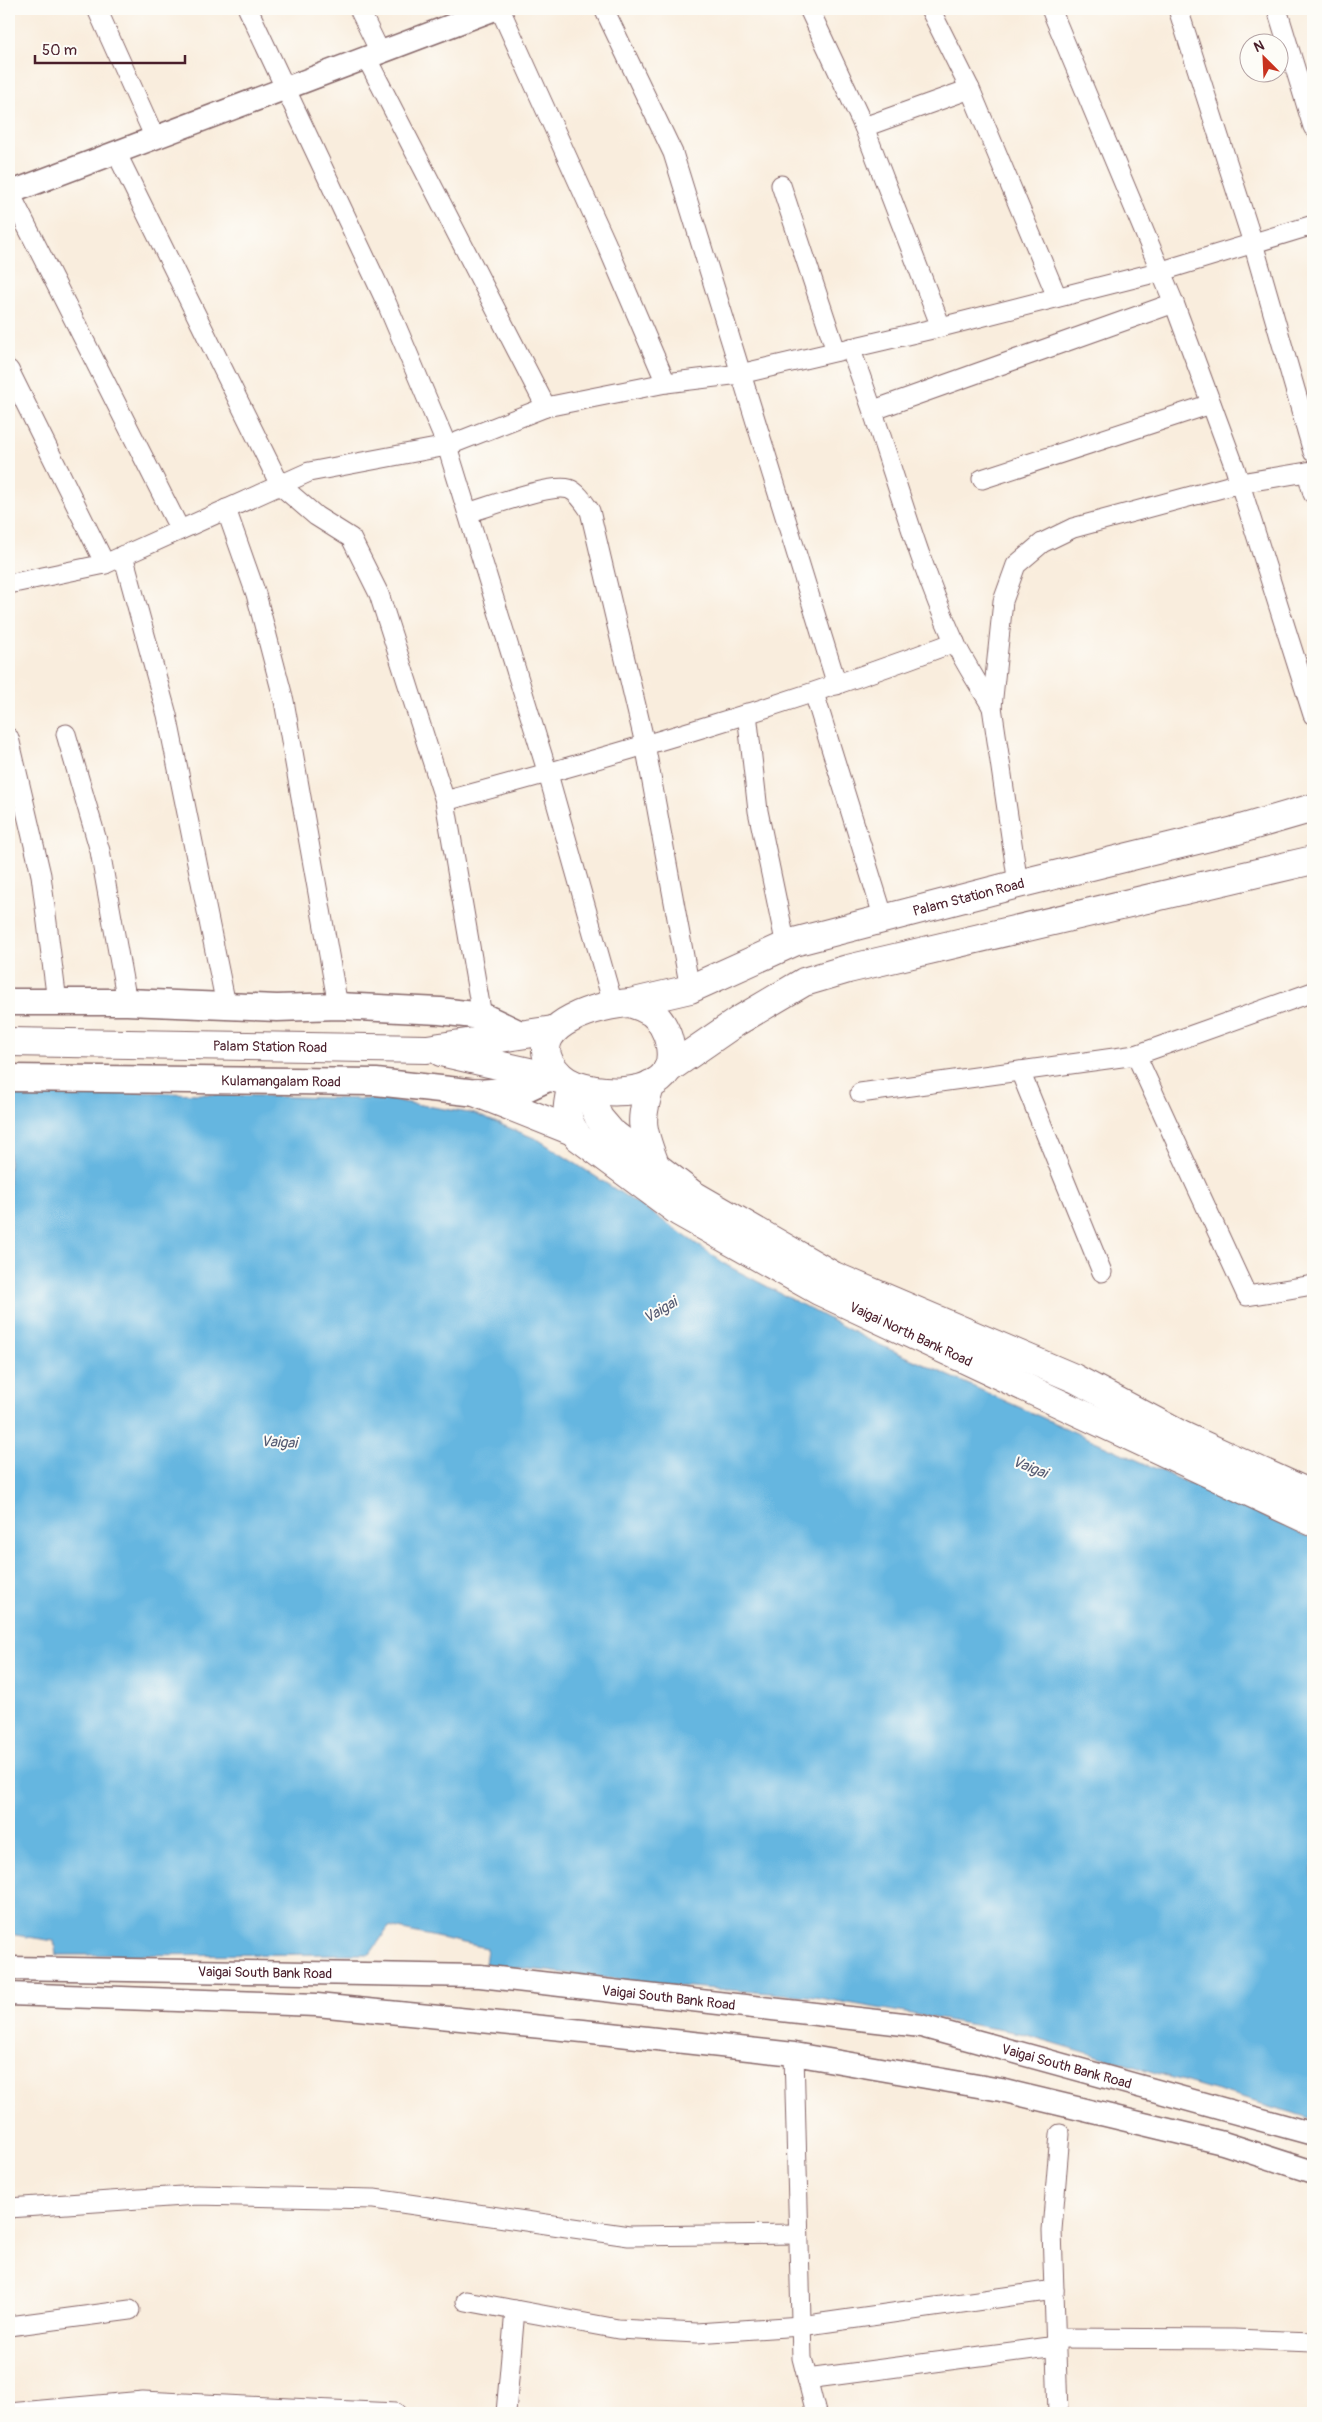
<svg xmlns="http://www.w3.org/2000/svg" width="1322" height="2422" font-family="Pangolin,sans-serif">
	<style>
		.water { fill: #65b6e0; stroke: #586a86 }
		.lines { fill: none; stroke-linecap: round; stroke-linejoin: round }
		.minor-casing { stroke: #876769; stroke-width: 21 }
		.tertiary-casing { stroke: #876769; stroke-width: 25 }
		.secondary-casing { stroke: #876769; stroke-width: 29 }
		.primary-casing { stroke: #876769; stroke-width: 30 }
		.minor { stroke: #fff; stroke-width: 19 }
		.tertiary { stroke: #fff; stroke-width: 22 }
		.secondary { stroke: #fff; stroke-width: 26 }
		.primary { stroke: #fff; stroke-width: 28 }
		.labels { text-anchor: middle; stroke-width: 4; stroke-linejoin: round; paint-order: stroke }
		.street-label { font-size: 14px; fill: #4a1f2b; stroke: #fdfcf7 }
		.water-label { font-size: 15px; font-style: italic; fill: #555b73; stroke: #fdfcf7 }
	</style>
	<rect width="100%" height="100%" fill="#fdfcf7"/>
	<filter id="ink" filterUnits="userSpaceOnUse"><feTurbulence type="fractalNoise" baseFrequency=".02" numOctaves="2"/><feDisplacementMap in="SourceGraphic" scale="10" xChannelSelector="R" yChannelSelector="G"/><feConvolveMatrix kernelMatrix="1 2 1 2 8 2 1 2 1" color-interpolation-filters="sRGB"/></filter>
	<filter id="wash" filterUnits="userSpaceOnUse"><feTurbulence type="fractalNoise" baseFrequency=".0096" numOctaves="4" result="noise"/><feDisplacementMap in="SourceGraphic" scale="20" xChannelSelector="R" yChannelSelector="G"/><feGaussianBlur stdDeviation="1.12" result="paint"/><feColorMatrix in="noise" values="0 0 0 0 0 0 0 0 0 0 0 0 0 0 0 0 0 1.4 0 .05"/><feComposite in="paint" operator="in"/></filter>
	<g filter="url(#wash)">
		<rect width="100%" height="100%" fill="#f9eddd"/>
		<path class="water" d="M9 1088 391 1100 475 1114 539 1140 658 1217 728 1266 867 1339 1313 1539V2119L1020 2033 808 1996 677 1986 485 1964 487 1948 389 1927 370 1954 56 1955 54 1941 9 1934Z"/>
	</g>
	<g filter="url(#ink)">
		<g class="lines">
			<g class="minor-casing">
				<g id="minor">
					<path d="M97 9 155 138"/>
					<path d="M248 9 387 304 447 446 548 774 613 1004"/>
					<path d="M359 9 380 52"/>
					<path d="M500 9 606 243 666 383"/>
					<path d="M604 9 673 153 837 685"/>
					<path d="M809 9 864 127 941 327"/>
					<path d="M930 9 970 89 1057 297"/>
					<path d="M1051 9 1174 303 1235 468 1313 715"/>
					<path d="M1178 9 1253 243 1313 452"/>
					<path d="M1277 9 1313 127"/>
					<path d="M366 57 546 407"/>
					<path d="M864 127 970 89"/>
					<path d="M116 152 280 485 316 516 351 538 379 594 445 801C617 755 788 705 955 642"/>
					<path d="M781 185 836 351"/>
					<path d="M10 193 180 530"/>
					<path d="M850 348C888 445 911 546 954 641 965 664 980 686 992 707"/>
					<path d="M9 370 105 564"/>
					<path d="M874 410 1174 303"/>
					<path d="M1307 472 1313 494"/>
					<path d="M982 479 1211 404"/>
					<path d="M226 509 256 594 284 701 338 1006"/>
					<path d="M468 513C488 507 551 483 569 489 578 492 585 504 590 511L645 744 690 989"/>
					<path d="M123 555 167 715 226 1005"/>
					<path d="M9 584 105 564 309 472 447 446 546 407 666 383 740 374 941 327 1162 271 1313 225"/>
					<path d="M814 693 884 919"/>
					<path d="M747 713 758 811 786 946"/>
					<path d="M66 734 100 851 127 1002"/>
					<path d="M9 738 41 875 57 1002"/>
					<path d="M445 801 482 1016"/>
					<path d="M1018 884 992 707 1003 601 1016 565 1042 543 1073 528 1240 483 1313 471"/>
					<path d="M1136 1055 1247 1296 1313 1285"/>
					<path d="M1020 1071 1102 1272"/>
					<path d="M860 1093 1136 1055 1313 992"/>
					<path d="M794 2054 802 2358 816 2413"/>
					<path d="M9 2208 197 2195 374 2199 629 2236 798 2234"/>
					<path d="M466 2301 618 2329 697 2333 801 2326 1054 2290"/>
					<path d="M9 2326 130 2310"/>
					<path d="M1056 2338 1234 2339 1313 2342"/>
					<path d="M807 2379 1056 2346"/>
					<path d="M9 2413 143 2401 396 2413"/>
					<path d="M506 2413 515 2310"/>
					<path d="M1058 2413 1052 2230 1060 2134"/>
				</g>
			</g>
			<g class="tertiary-casing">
				<g id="tertiary">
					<path d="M9 193 495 9"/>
					<path id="s1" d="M9 1968 480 1976 921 2026 1313 2134"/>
					<path d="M9 1994 317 2005 583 2031 794 2054 1001 2090 1223 2143 1313 2172"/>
				</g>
			</g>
			<g class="secondary-casing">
				<g id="secondary">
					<path d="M9 1002H127L277 1008 338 1006 440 1011 482 1016 520 1034"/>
					<path id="s2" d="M9 1078 376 1082 477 1093 522 1090 550 1077"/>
				</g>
			</g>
			<g class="primary-casing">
				<g id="primary">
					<path id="s3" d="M630 1003 690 989 794 942 1018 884 1234 831 1313 808"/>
					<path d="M630 1003C637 1005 644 1008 651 1012 669 1025 680 1063 660 1079 639 1096 598 1093 575 1085 564 1081 556 1073 550 1063 528 1023 603 1004 630 1003Z"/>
					<path id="s4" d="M9 1042 427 1049 553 1030"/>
					<path d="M441 1052 564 1080"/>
					<path d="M667 1070 738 1021 804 982 848 969 1313 860"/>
					<path id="s5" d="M572 1084C567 1108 563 1115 578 1137L679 1212 819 1291 1313 1522"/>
					<path d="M651 1084C638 1123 642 1129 656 1167"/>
					<path d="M586 1089 599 1118 611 1132 692 1194 834 1276 1074 1378 1183 1436 1313 1495"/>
					<path d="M477 1093 575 1132"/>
				</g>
			</g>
			<use href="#minor" class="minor"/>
			<use href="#tertiary" class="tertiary"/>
			<use href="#secondary" class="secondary"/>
			<use href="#primary" class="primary"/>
		</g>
	</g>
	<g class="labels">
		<g class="street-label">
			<text dy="5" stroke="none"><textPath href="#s3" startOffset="356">Palam Station Road</textPath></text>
			<text dy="5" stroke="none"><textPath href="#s4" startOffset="261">Palam Station Road</textPath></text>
			<text dy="5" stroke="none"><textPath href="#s2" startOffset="272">Kulamangalam Road</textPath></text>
			<text dy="5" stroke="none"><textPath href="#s5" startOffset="444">Vaigai North Bank Road</textPath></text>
			<text dy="5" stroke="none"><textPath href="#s1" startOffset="256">Vaigai South Bank Road</textPath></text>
			<text dy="5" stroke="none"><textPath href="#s1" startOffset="661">Vaigai South Bank Road</textPath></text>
			<text dy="5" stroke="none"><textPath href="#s1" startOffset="1066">Vaigai South Bank Road</textPath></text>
		</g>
		<g class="water-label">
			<text transform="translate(660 1310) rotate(-31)" y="5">Vaigai</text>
			<text transform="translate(279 1442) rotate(3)" y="5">Vaigai</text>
			<text transform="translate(1030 1467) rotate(22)" y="5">Vaigai</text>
		</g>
	</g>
	<rect width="1322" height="2422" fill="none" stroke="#fdfcf7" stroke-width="30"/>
	<g transform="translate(1264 58) rotate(336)"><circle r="24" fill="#fdfcf7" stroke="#b5a4a5"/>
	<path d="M0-4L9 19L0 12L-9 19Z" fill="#c8321e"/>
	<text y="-8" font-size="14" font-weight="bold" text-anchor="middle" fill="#4a1f2b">N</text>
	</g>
	<path d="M35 55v8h150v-8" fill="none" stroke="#4a1f2b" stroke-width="2.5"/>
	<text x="42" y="55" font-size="15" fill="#4a1f2b" stroke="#fdfcf7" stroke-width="4" paint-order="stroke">50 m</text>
</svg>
